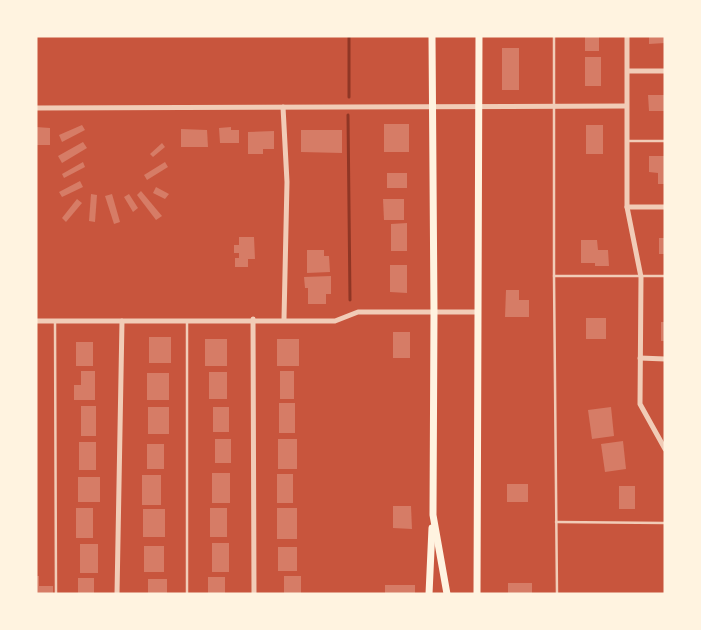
<svg xmlns="http://www.w3.org/2000/svg" width="701" height="630" font-family="Overpass,sans-serif">
	<style>
		.lines { fill: none; stroke-linecap: round; stroke-linejoin: round }
		.stream { stroke: #8f3625; stroke-width: 3 }
		.building { fill: #d67c66 }
		.service { stroke: #f1ccb7; stroke-width: 2.5 }
		.minor { stroke: #f1ccb7; stroke-width: 5 }
		.secondary { stroke: #fff3e0; stroke-width: 7 }
	</style>
	<rect width="100%" height="100%" fill="#c8553d"/>
	<g class="lines">
		<g class="stream">
			<path d="M349 97V36"/>
			<path d="M348 115 350 300"/>
		</g>
	</g>
	<g class="building">
		<rect x="585" y="36" width="14" height="15"/>
		<path d="M649 36H665V43L649 44Z"/>
		<rect x="502" y="48" width="17" height="42"/>
		<rect x="585" y="57" width="16" height="29"/>
		<path d="M648 95H665V111H649Z"/>
		<rect x="384" y="124" width="25" height="28"/>
		<path d="M82 125 85 130 62 142 59 135Z"/>
		<rect x="586" y="125" width="17" height="29"/>
		<path d="M36 127 50 128V145H36Z"/>
		<path d="M231 127V130H239V143H220L219 128Z"/>
		<path d="M181 129 207 130 208 147H181Z"/>
		<path d="M301 130H342V153L301 152Z"/>
		<path d="M274 131V149H263V154H248V132Z"/>
		<path d="M83 142 87 148 62 163 58 156Z"/>
		<path d="M162 143 165 147 153 157 150 154Z"/>
		<path d="M649 156H665V184H658V173L649 172Z"/>
		<path d="M83 162 85 167 64 178 62 174Z"/>
		<path d="M165 162 168 167 147 180 144 175Z"/>
		<rect x="387" y="173" width="20" height="15"/>
		<path d="M80 181 83 187 62 197 59 192Z"/>
		<path d="M156 187 169 194 165 199 153 193Z"/>
		<path d="M141 191 162 216 156 220 137 195Z"/>
		<path d="M91 194 97 195 95 222 89 221Z"/>
		<path d="M112 194 120 222 114 224 105 196Z"/>
		<path d="M129 194 138 208 133 212 124 197Z"/>
		<path d="M77 199 82 203 66 222 62 218Z"/>
		<path d="M383 199H404V220H384Z"/>
		<path d="M407 223V251H391V224Z"/>
		<path d="M239 237H254L255 259H248V267H235V258H239V253H234V245H239Z"/>
		<rect x="659" y="238" width="6" height="16"/>
		<path d="M581 240H597L598 250H608L609 266H595V263H581Z"/>
		<path d="M307 250H324V256H329L330 272 307 273Z"/>
		<path d="M390 265H407V293L390 292Z"/>
		<path d="M331 276V294H326V304H308V288H305L304 277Z"/>
		<path d="M506 290H519V300H529V317H505Z"/>
		<rect x="586" y="318" width="20" height="21"/>
		<rect x="661" y="322" width="4" height="19"/>
		<rect x="393" y="332" width="17" height="26"/>
		<rect x="149" y="337" width="22" height="26"/>
		<rect x="205" y="339" width="22" height="27"/>
		<rect x="277" y="339" width="22" height="27"/>
		<rect x="76" y="342" width="17" height="24"/>
		<path d="M81 371H95V400H74V385H81Z"/>
		<rect x="280" y="371" width="14" height="28"/>
		<rect x="209" y="372" width="18" height="27"/>
		<rect x="147" y="373" width="22" height="27"/>
		<rect x="279" y="403" width="16" height="30"/>
		<rect x="81" y="406" width="15" height="30"/>
		<rect x="148" y="407" width="21" height="27"/>
		<rect x="213" y="407" width="16" height="25"/>
		<path d="M611 407 614 436 592 439 588 410Z"/>
		<rect x="215" y="439" width="16" height="24"/>
		<rect x="278" y="439" width="19" height="30"/>
		<path d="M623 441 626 469 605 472 601 444Z"/>
		<rect x="79" y="442" width="17" height="28"/>
		<rect x="147" y="444" width="17" height="25"/>
		<rect x="212" y="473" width="18" height="30"/>
		<rect x="277" y="474" width="16" height="29"/>
		<rect x="142" y="475" width="19" height="30"/>
		<rect x="78" y="477" width="22" height="25"/>
		<rect x="507" y="484" width="21" height="18"/>
		<rect x="619" y="486" width="16" height="23"/>
		<path d="M393 506H411L412 529 393 528Z"/>
		<rect x="76" y="508" width="17" height="30"/>
		<rect x="210" y="508" width="17" height="29"/>
		<rect x="277" y="508" width="20" height="31"/>
		<rect x="143" y="509" width="22" height="28"/>
		<rect x="212" y="543" width="17" height="29"/>
		<rect x="80" y="544" width="18" height="29"/>
		<rect x="144" y="546" width="20" height="26"/>
		<rect x="278" y="547" width="19" height="24"/>
		<path d="M36 576H39V586H53V594H36Z"/>
		<rect x="284" y="576" width="17" height="18"/>
		<rect x="208" y="577" width="17" height="17"/>
		<rect x="78" y="578" width="16" height="16"/>
		<rect x="148" y="579" width="19" height="15"/>
		<rect x="508" y="583" width="24" height="11"/>
		<rect x="385" y="585" width="30" height="9"/>
	</g>
	<g class="lines">
		<g class="service">
			<path d="M554 36V276L557 594"/>
			<path d="M627 141H665"/>
			<path d="M554 276H665"/>
			<path d="M55 321 56 594"/>
			<path d="M187 322V594"/>
			<path d="M556 522 665 523"/>
		</g>
		<g class="minor">
			<path d="M627 36V207L641 277 640 404 665 449"/>
			<path d="M628 71H665"/>
			<path d="M283 107 287 182 284 319"/>
			<path d="M36 108 626 106"/>
			<path d="M627 207H665"/>
			<path d="M253 319 254 594"/>
			<path d="M36 321H335L358 312H478"/>
			<path d="M640 358 665 359"/>
			<path d="M117 594 122 321"/>
		</g>
		<g class="secondary">
			<path d="M432 36 434 311 433 515 447 594"/>
			<path d="M429 594 432 528"/>
			<path d="M477 594 479 36"/>
		</g>
	</g>
	<rect width="701" height="630" fill="none" stroke="#fff3e0" stroke-width="75"/>
</svg>
